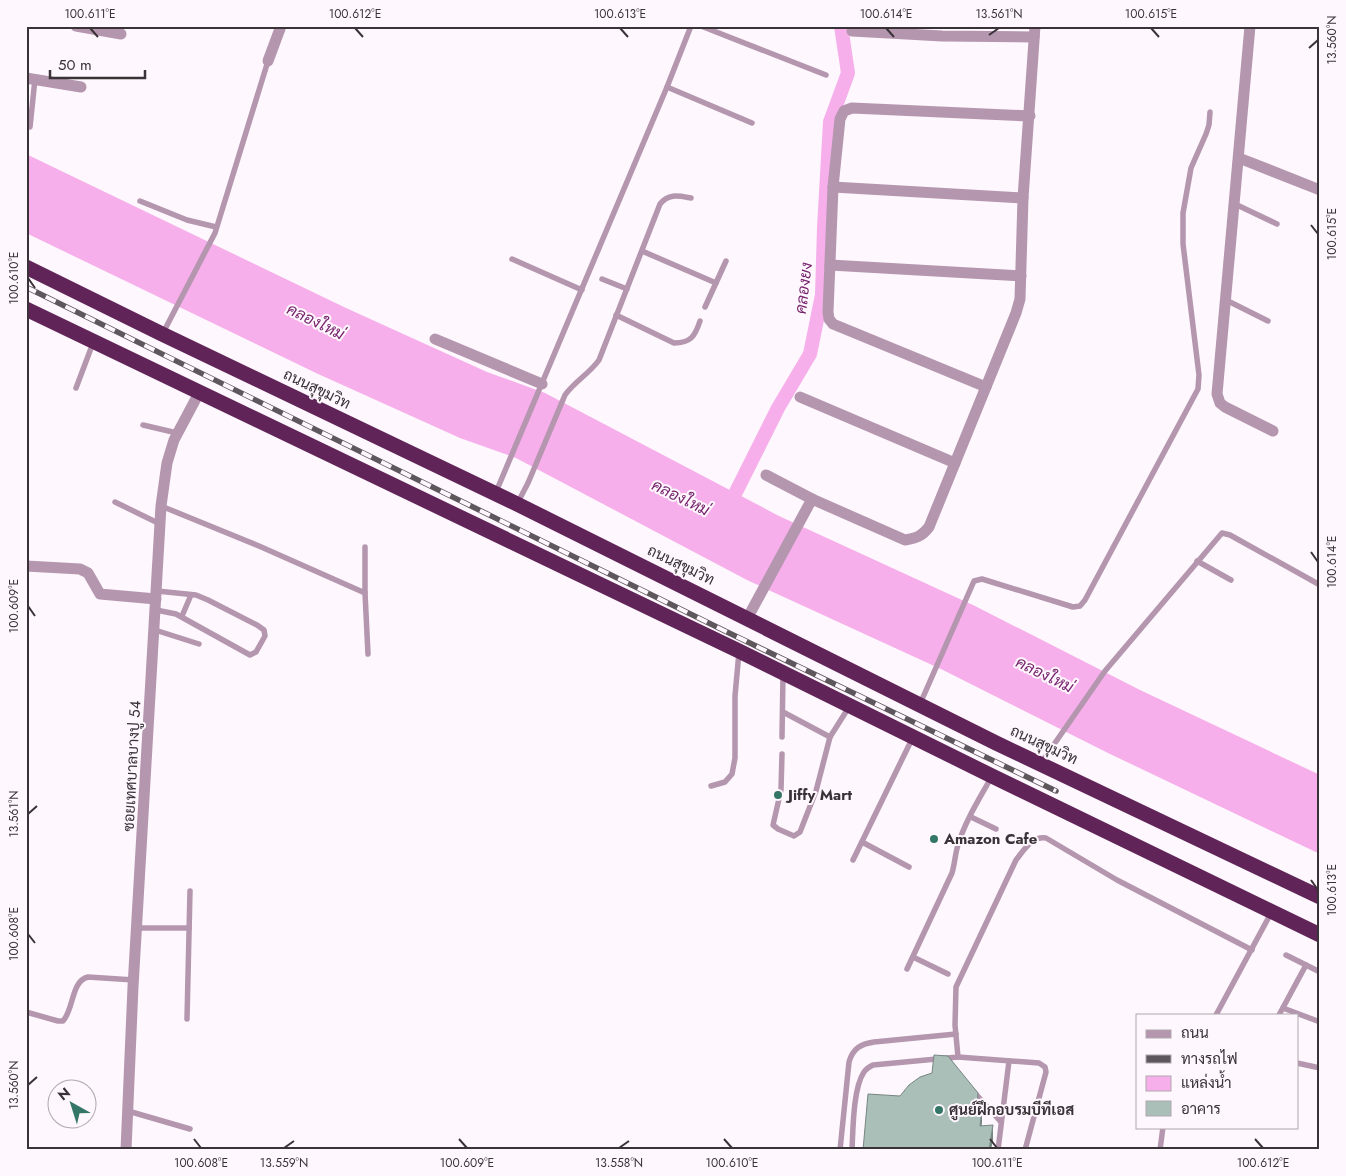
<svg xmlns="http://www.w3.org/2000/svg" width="1346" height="1176" font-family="Jost,Sarabun,sans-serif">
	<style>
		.water { fill: #f6afeb }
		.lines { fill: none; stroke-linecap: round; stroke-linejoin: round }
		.canal { stroke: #f6afeb; stroke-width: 14 }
		.lane { stroke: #b596af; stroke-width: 5.5 }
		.street { stroke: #b596af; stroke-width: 11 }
		.highway { stroke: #602459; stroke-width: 15 }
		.rail-casing { stroke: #5e575c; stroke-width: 5.5 }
		.rail { stroke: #fef7fd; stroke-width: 4; stroke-dasharray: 11; stroke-linecap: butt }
		.shaded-wall { fill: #768681 }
		.building { fill: #a9bfb8; stroke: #768681 }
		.ticks { fill: none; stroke: #393237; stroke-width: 2 }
		.poi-dot { fill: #347667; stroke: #fef7fd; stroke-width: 2 }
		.labels { text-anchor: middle; stroke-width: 4; stroke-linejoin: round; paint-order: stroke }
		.street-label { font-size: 15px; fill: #393237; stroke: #fef7fd }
		.poi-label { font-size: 15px; font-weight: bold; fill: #393237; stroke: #fef7fd; text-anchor: start }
		.water-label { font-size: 16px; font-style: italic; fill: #77266e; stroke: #fef7fd }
		.neatline { fill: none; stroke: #393237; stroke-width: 2 }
		.ticks-label { font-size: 12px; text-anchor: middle; fill: #393237 }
	</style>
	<rect width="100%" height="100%" fill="#fef7fd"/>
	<path class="water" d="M26 154 346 308 487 372 545 393 779 516 975 606 1140 690 1320 775V854L1108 753 943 670 747 580 516 458 460 438 316 373 26 233Z"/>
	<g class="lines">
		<path class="canal" d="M727 510 778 408 810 354 822 295 824 228 830 122 848 73 841 26"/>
		<g class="lane">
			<path d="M701 26 826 75"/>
			<path d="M667 87 752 123"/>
			<path d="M30 127 35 79"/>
			<path d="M140 201 187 220 216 227"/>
			<path d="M1235 204 1277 224"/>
			<path d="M642 251 716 283"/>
			<path d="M512 259 582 290"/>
			<path d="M602 279 627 289"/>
			<path d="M1226 300 1268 321"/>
			<path d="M705 307 726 261"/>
			<path d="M616 315 674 343C691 343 695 336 700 321"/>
			<path d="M163 333 215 233 268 61"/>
			<path d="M76 388 93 343"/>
			<path d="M143 425 177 433"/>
			<path d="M496 492 667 87 691 26"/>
			<path d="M115 502 160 524"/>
			<path d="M517 504 528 483 565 395C575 381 589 374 599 360L660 204C669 193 679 196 691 198"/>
			<path d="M161 506 259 546 365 593V547"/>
			<path d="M1197 561 1231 580"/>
			<path d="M365 593 368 654"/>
			<path d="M156 610 176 614 250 655 256 652 265 636 264 630 257 625 208 600 196 595 157 591"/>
			<path d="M182 616 191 595"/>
			<path d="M155 630 199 644"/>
			<path d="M920 704 974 581 982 579 1073 607 1080 606 1085 600 1198 389 1199 375 1183 244V213L1191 168 1206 134 1209 125 1210 112"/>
			<path d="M783 712 830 737"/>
			<path d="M782 737 783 674"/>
			<path d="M782 754 781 790 773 825 778 829 794 836 800 832 816 791 830 737 849 707"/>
			<path d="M1041 763 1105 671 1222 533 1230 535 1320 585"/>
			<path d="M711 786 725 782 732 774 735 758V696L739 652"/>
			<path d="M971 817 996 829"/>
			<path d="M862 842 909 867"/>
			<path d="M853 860 912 739"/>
			<path d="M137 928H189"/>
			<path d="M1286 955 1320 972"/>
			<path d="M913 957 948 974"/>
			<path d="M907 969 952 873C955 863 955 854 958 845 965 821 980 798 992 776"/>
			<path d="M1283 1008 1320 1022"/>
			<path d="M26 1012 58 1021H63C74 1009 71 981 88 977L134 980"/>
			<path d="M1216 1015 1271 913"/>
			<path d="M1279 1015 1306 965"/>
			<path d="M187 1019 190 891"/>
			<path d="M958 1057 1039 1063 1045 1067 1046 1072 1025 1150"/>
			<path d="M1297 1063 1320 1068"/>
			<path d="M974 1092 1001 1122"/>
			<path d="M128 1111 190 1129"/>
			<path d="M840 1150 849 1062C853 1048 861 1044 874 1042L956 1034"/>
			<path d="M852 1150C853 1130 853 1088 864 1072 866 1069 869 1067 873 1065L958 1057 955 1025 956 987 1016 860C1024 850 1032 836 1046 838L1117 880 1252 950"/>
			<path d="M998 1150 1009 1061"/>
			<path d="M1160 1150 1163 1127"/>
		</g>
		<g class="street">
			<path d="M76 26 121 34"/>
			<path d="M1250 26 1217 394 1220 403 1225 407 1273 431"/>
			<path d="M852 31 942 36 1034 37"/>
			<path d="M268 61 281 26"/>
			<path d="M26 78 81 87"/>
			<path d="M1239 158 1320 190"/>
			<path d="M833 187 1023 198"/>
			<path d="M830 265 1021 276"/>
			<path d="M435 339 542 384"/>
			<path d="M986 387 833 324 829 319 828 312 833 187 840 119 844 111 852 108 1030 116"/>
			<path d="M800 397 955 463"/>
			<path d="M766 475 812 499"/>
			<path d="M26 566 80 569 88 573 100 594 156 599"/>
			<path d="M748 617 812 499 905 540C917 538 922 536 929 527L1016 313 1020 299 1023 198 1035 26"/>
			<path d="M126 1150 133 987 161 506 167 463 174 440 200 391"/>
		</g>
		<g class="highway">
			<path d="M26 267 162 334 517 504 996 743 1320 897"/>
			<path d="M26 309 739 651 992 776 1320 935"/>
		</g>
		<g class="rail-casing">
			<path id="rail" d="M26 287 725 631 1056 791"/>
		</g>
		<use href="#rail" class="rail"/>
	</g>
	<g class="shaded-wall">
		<path d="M982 1108V1123L980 1141V1126Z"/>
		<path d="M993 1125V1140L991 1150H989Z"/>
	</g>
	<path class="building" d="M934 1055 948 1056 978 1093 977 1108H982L980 1126 993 1125 989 1150H863L868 1094 900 1096 909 1085 920 1077 932 1073Z"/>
	<path class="ticks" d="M90 28 98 37M355 28 363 37M620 28 628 37M886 28 894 37M1151 28 1159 37M989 35 999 28M1309 48 1318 40M1311 225 1318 234M28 278 35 288M1311 552 1318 562M28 606 35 616M28 814 37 806M1311 880 1318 890M28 934 35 943M28 1085 37 1077M194 1139 201 1148M459 1139 467 1148M724 1139 732 1148M990 1139 997 1148M1255 1139 1263 1148M284 1148 294 1141M619 1148 629 1141"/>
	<g class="poi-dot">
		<circle cx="778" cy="795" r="5"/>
		<circle cx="934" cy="839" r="5"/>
		<circle cx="939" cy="1110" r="5"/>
	</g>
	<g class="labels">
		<g class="street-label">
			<text transform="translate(317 389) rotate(26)" y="5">ถนนสุขุมวิท</text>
			<text transform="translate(681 565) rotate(26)" y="5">ถนนสุขุมวิท</text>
			<text transform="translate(1044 745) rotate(25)" y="5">ถนนสุขุมวิท</text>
			<text transform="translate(132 766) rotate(-87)" y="5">ซอยเทศบาลบางปู 54</text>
		</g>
		<g class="poi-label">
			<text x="788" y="800">Jiffy Mart</text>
			<text x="944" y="844">Amazon Cafe</text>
			<text x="949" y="1115">ศูนย์ฝึกอบรมบีทีเอส</text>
		</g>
		<g class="water-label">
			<text transform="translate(803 288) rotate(-83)" y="6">คลองยง</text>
			<text transform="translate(316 321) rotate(26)" y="6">คลองใหม่</text>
			<text transform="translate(681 497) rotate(26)" y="6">คลองใหม่</text>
			<text transform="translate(1045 674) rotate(26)" y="6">คลองใหม่</text>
		</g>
	</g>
	<rect width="1346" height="1176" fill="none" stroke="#fef7fd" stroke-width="55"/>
	<rect x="1136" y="1014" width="162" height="115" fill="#fef7fd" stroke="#afa8ae"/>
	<rect x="1146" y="1030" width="25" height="8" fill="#b596af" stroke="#afa8ae"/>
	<text x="1181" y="1038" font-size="15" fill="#393237">ถนน</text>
	<rect x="1146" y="1055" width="25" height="8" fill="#5e575c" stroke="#afa8ae"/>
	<text x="1181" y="1064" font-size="15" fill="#393237">ทางรถไฟ</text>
	<rect x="1146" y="1076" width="25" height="15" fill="#f6afeb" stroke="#afa8ae"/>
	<text x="1181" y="1088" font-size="15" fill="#393237">แหล่งน้ำ</text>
	<rect x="1146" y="1101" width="25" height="15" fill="#a9bfb8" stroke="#afa8ae"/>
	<text x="1181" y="1114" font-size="15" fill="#393237">อาคาร</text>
	<g transform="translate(72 1104) rotate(321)"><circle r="24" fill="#fef7fd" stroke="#afa8ae"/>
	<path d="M0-4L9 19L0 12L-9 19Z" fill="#347667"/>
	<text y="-8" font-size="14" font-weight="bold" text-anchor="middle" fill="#393237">N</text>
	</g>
	<path d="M50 70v8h95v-8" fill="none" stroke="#393237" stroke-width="2.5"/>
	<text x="58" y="70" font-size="15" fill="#393237" stroke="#fef7fd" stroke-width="4" paint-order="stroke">50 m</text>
	<rect x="28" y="28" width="1290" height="1120" class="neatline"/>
	<g class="ticks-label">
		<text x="90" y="18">100.611°E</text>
		<text x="355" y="18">100.612°E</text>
		<text x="620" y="18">100.613°E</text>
		<text x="886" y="18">100.614°E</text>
		<text x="999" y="18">13.561°N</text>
		<text x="1151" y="18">100.615°E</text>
		<text transform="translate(1332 40) rotate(-90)" y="4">13.560°N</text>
		<text transform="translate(1332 234) rotate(-90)" y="4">100.615°E</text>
		<text transform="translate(14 278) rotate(-90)" y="4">100.610°E</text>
		<text transform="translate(1332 562) rotate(-90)" y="4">100.614°E</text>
		<text transform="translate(14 606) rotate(-90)" y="4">100.609°E</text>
		<text transform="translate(14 814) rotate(-90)" y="4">13.561°N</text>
		<text transform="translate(1332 890) rotate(-90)" y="4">100.613°E</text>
		<text transform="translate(14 934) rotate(-90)" y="4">100.608°E</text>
		<text transform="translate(14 1085) rotate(-90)" y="4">13.560°N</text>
		<text x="201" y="1167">100.608°E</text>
		<text x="284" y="1167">13.559°N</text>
		<text x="467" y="1167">100.609°E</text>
		<text x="619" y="1167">13.558°N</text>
		<text x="732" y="1167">100.610°E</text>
		<text x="997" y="1167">100.611°E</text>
		<text x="1263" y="1167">100.612°E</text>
	</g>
</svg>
